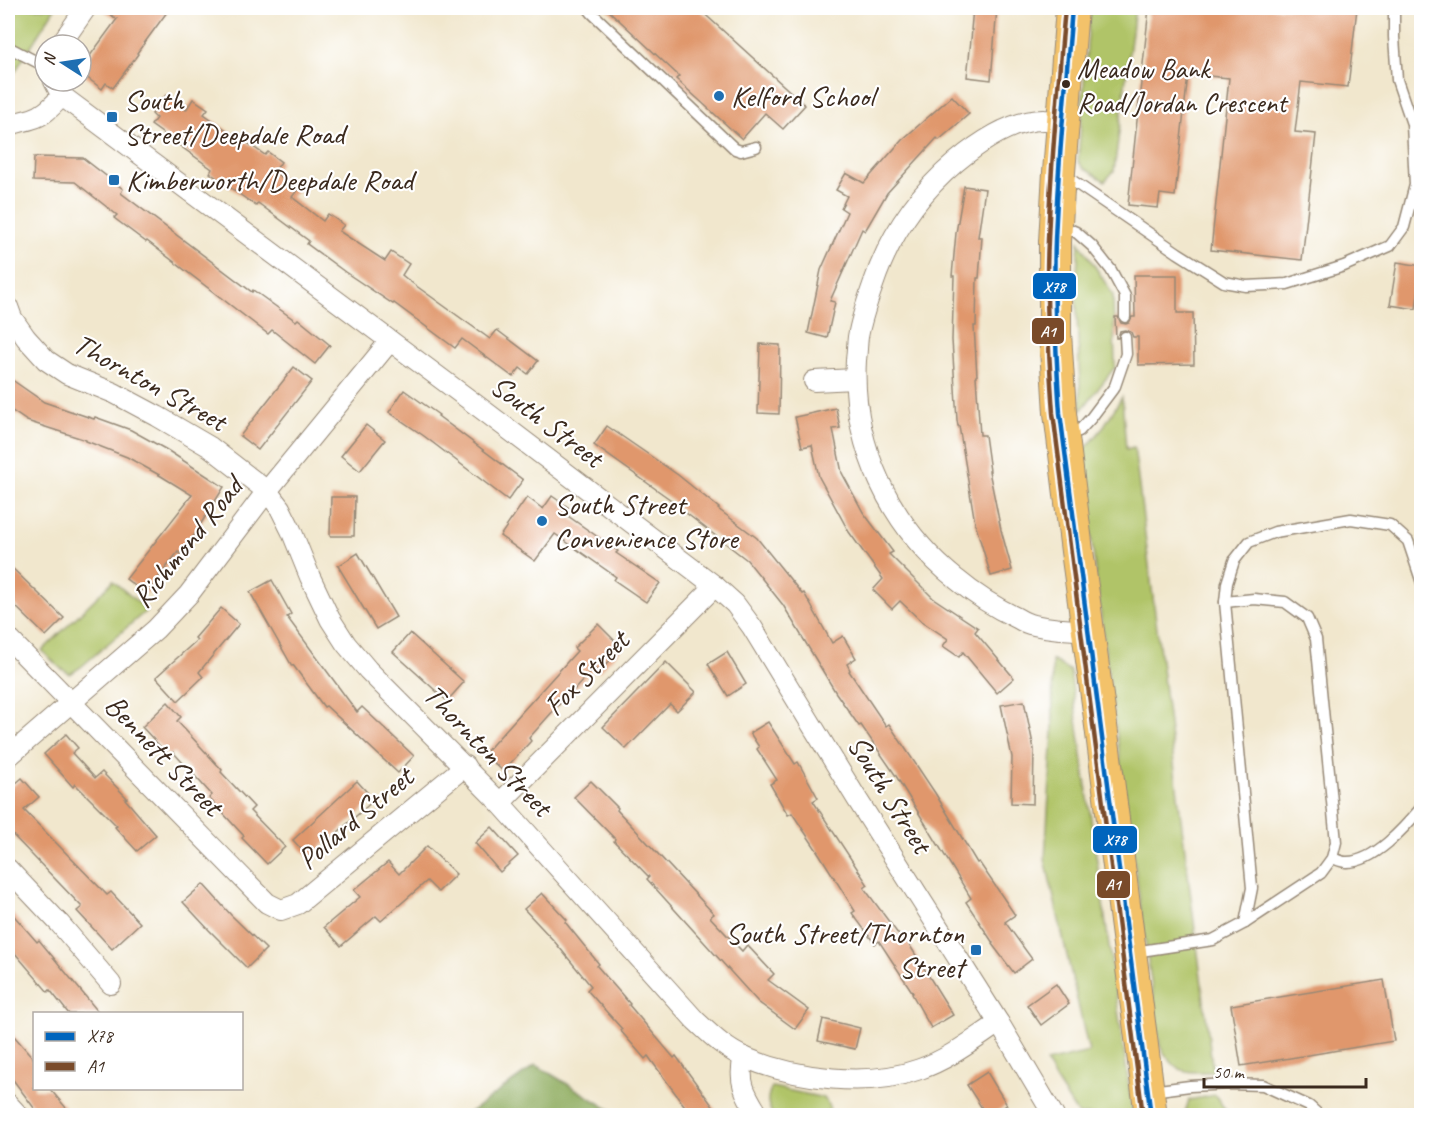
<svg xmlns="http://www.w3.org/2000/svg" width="1429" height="1123" font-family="Caveat,sans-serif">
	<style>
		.green { fill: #b0c468; stroke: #767743; stroke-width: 1.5 }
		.forest { fill: #8caa5c; stroke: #646a3d; stroke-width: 1.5 }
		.building { fill: #e0976c }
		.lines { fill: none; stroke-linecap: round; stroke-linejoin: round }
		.service-casing { stroke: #968876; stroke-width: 13 }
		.minor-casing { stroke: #968876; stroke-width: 22 }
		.primary-casing { stroke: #968876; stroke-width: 34 }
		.service { stroke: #fff; stroke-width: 10 }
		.minor { stroke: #fff; stroke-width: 20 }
		.primary { stroke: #f3c26a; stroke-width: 32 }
		.bus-1-casing { stroke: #fff; stroke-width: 9 }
		.bus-2-casing { stroke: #fff; stroke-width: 9 }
		.bus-1 { stroke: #0065bd; stroke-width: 4.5 }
		.bus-2 { stroke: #7a4b2a; stroke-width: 4.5 }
		.bus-dot { fill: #3b2a1e; stroke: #fff; stroke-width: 2 }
		.poi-dot { fill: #1f6fb2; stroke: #fff; stroke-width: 2 }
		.labels { text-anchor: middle; stroke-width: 4.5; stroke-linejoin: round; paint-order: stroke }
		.bus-label { font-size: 28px; fill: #3b2a1e; stroke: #fff; text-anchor: start }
		.poi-label { font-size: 30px; fill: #3b2a1e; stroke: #fff; text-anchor: start }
		.street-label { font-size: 30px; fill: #3b2a1e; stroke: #fff }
		.line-badge { stroke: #fff; stroke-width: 2 }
		.badge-label { font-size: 16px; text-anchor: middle; font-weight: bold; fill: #fff }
	</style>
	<rect width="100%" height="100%" fill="#fff"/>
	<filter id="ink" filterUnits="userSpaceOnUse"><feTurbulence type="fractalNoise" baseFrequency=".0167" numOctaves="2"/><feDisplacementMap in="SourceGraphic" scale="12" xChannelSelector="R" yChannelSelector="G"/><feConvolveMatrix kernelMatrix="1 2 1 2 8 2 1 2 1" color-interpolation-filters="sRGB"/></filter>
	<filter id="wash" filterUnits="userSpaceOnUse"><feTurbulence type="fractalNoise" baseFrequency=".008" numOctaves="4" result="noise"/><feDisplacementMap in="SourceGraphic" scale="24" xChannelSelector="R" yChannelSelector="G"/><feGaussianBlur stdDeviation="1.35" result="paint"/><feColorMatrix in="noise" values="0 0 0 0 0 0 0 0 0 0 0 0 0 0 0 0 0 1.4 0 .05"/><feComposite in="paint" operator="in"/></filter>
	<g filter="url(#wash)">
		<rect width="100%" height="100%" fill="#f1e7cd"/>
		<g class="green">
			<path d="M8 8H55L8 83Z"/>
			<path d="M1090 8H1135L1114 171 1105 181 1083 168 1078 161Z"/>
			<path d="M1079 241 1113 295 1115 367 1081 411 1076 291Z"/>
			<path d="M1122 397 1126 449 1134 447 1213 1072C1182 1072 1176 1074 1160 1046L1106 657 1081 454 1102 429Z"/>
			<path d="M113 581 147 610 81 667 70 674 60 668 42 651Z"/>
			<path d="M1052 660 1070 671 1133 1115H1078L1055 1079 1046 1062 1089 1052 1045 859 1053 732Z"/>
			<path d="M772 1087 824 1098 830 1109 821 1115H773C767 1105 766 1098 772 1087Z"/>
			<path d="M1215 1095 1229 1115H1184L1189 1100Z"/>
		</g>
		<path class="forest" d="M536 1065 614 1112 609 1116 466 1115Z"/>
		<g id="blocks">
			<g class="building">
				<path d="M100 8H170L137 53 138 54 113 88 106 83 102 89 81 73V68L117 19Z"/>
				<path d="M606 8H698L805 105 783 129 765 113 742 139 676 79 679 76Z"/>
				<path d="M973 8H997L991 80 967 77 972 30H971Z"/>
				<path d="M1149 8H1357L1348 87 1301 82 1295 132 1316 134 1302 260 1211 250 1229 78 1188 74 1175 196 1160 194 1158 208 1128 205Z"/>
				<path d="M166 95 186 110 193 99 208 109 204 114 235 136 236 135 265 155 268 152 281 162 274 172 298 189 292 197 323 221 328 214 344 225 339 231 385 261 391 252 409 264 402 275 408 280 490 339 497 330 538 361 528 374 520 368 513 377 462 339 455 348 394 303 393 304 345 272 307 244 309 241 258 203 256 206 210 173 212 169 151 125 156 118 152 114Z"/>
				<path d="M952 96 969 114 939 140 937 138 887 193 865 231 862 229 830 301 835 302 827 338 808 333 821 270 847 212 841 208 847 196 836 190 846 173 864 183 902 140Z"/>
				<path d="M34 157 83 158 123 189 121 193 252 292 253 290 296 321 298 319 330 345 315 364 272 330 268 334 147 241 146 242 114 218 117 215 75 182 33 181Z"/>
				<path d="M964 186 985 189 978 237H982L979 278H977L976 326H974L977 376H976L980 435H985L990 471H989L1001 530 1012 570 991 576 975 523 959 426H958L957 420 952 340 954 276H952L956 233Z"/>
				<path d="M1397 262 1422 266 1416 309 1390 305Z"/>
				<path d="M1134 275H1177V313H1193L1194 364 1138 365V337H1133L1131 332 1125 330 1120 331 1118 338H1116L1115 317H1118L1121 323 1126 324 1129 323 1132 317H1135Z"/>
				<path d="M760 344 780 345 779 414 758 413Z"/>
				<path d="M294 367 312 381 258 450 240 436Z"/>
				<path d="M8 377 44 402 94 419 95 417 131 430 167 450 224 487 200 525 201 526 180 554 178 552 146 594 126 579 192 495 161 476 127 457 86 441V440L27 421 8 408Z"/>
				<path d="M404 390 439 415 438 416 523 480 508 500 424 436 389 412Z"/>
				<path d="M836 408 840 428 833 429 842 473 863 512 893 552 889 554 933 598 978 628 975 632 1014 678 997 693 963 652 959 657 943 646 948 639 921 621 900 601 892 609 873 590 883 579 849 532 819 477 812 445 802 447 795 417Z"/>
				<path d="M366 425 385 440 360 471 341 456Z"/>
				<path d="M607 426 678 475 719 508 718 509 757 538 802 594 804 593 832 643 843 636 856 658 847 664 850 670 849 671 886 726 889 724 935 793 977 863 979 862 1015 915 1005 922 1032 959 1014 973 992 944 993 943 966 902 971 898 896 776 861 725 859 726 836 693 783 605 747 560 673 503 674 502 594 445Z"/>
				<path d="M552 496 572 510 568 516 618 551 616 553 660 583 646 602 614 580 616 577 555 534 535 561 500 536 527 497 543 509Z"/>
				<path d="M331 497H355L354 536H330Z"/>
				<path d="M358 553 396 617 376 629 338 566Z"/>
				<path d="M8 564 64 618 46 636 8 599Z"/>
				<path d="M272 580 291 614 287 617 357 712 362 707 414 756 398 773 326 706 324 707 293 665 292 666 250 592Z"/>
				<path d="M221 608 239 624 199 672 203 677 178 701 156 677 197 640 195 638Z"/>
				<path d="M598 624 622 648 599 672 594 668 564 701 563 700 529 738 531 741 503 771 484 754 577 651 574 648Z"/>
				<path d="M410 633 464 682 447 701 393 652Z"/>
				<path d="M727 652 746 684 728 696 708 664Z"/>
				<path d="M666 662 696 692 677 711 670 704 626 749 603 727Z"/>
				<path d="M1024 701 1034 749 1033 804 1011 803 1012 757 1001 705Z"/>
				<path d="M168 702 181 717 177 721 222 770 221 772 254 807 250 811 285 847 267 864 242 838 244 836 209 798 212 795 173 752 169 756 142 727Z"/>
				<path d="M768 722 795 764 798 762 818 798 813 801 868 885 864 888 901 938 904 936 953 1015 931 1028 912 994 913 993 879 941 875 944 852 913 855 911 820 855 792 813 788 815 770 784 777 780 757 749 759 747 750 733Z"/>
				<path d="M66 734 78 748 72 753 95 778 102 772 127 798 125 799 156 835 137 851 115 827 117 826 75 784 73 787 44 754Z"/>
				<path d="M22 778 39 797 24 810 107 895 111 892 140 923 112 949 77 911 82 907 8 830V790Z"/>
				<path d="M357 781 374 800 309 858 293 840Z"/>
				<path d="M591 781 618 808 617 810 714 914 710 917 742 951 747 945 774 974 768 980 809 1010 795 1029 758 1002 647 879 649 877 614 841 615 839 574 797Z"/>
				<path d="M492 827 518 856 500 872 475 843Z"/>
				<path d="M427 846 456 874 438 892 427 881 381 921 376 916 341 946 324 927 360 897 354 890 388 862 399 874Z"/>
				<path d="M203 884 231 915 266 949 247 968 209 930 183 902Z"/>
				<path d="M542 893 567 920 565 922 599 964 597 966 630 1004 629 1005 674 1058 676 1056 720 1116H692L648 1056 645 1059 620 1030 622 1029 587 990 591 986 554 941 524 909Z"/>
				<path d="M8 909 37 942 39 940 100 1014H69L50 990 48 992 8 945Z"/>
				<path d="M1384 980 1394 1041 1241 1066 1231 1005Z"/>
				<path d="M1056 984 1069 1004 1041 1025 1027 1005Z"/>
				<path d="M823 1019 860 1028 855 1049 818 1041Z"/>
				<path d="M8 1029 34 1059V1089H50L73 1116H40L8 1073Z"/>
				<path d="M987 1072 1007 1105 990 1116H987L967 1085Z"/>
			</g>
		</g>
	</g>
	<g filter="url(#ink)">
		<use href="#blocks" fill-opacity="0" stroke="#968876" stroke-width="1.5"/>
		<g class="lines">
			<g class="service-casing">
				<g id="service">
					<path d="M588 8 592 13 735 149 741 151 756 147"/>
					<path d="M8 47 37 62 45 64"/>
					<path d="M1064 175 1178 253 1224 282 1246 286 1287 284 1344 266 1390 246 1404 227 1415 185 1412 124 1397 80 1394 37V8"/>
					<path d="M1060 225 1076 232 1092 246 1111 270 1125 296V317"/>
					<path d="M1066 435 1079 431 1091 418 1115 386 1126 354 1125 337"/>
					<path d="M1332 858C1336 859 1341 862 1346 862 1374 863 1405 827 1422 807"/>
					<path d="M1245 923 1252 888 1225 602 1227 583 1234 561 1249 542 1275 532 1351 519 1390 525 1408 541 1422 583"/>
					<path d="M1134 952 1213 940 1245 923 1321 873 1332 858 1336 842 1316 639 1307 618 1285 602 1254 599 1225 602"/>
					<path d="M1151 1091 1190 1086 1230 1084 1263 1085 1309 1106 1320 1116"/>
				</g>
			</g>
			<g class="minor-casing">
				<g id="minor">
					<path d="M60 45 86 8"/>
					<path d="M54 81 62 96 483 410 715 586 735 604 752 627 857 799 999 1023 1054 1116"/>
					<path d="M1063 123C1057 122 1051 120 1045 120 1013 119 979 143 956 162 917 195 889 237 873 285 867 302 861 319 858 337 857 345 857 353 856 360 851 444 890 526 956 579 975 595 994 607 1017 618 1022 621 1028 624 1034 625 1051 629 1070 630 1088 630"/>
					<path d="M8 126C16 122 22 122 31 119 44 116 53 105 62 96"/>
					<path d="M8 307 12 318 26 338 46 360 67 374 114 393 157 416 210 447 267 491 280 508 291 530 310 577 330 619 346 644 368 670 500 803 695 1020C710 1034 726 1050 746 1058 797 1079 868 1088 920 1069 949 1059 973 1040 999 1023"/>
					<path d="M814 381 855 379"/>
					<path d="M8 638 267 903 281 910 298 904 465 766"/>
					<path d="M8 757 156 629 189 594 267 491 390 341"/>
					<path d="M500 803 715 586"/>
					<path d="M8 869 60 924 111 984"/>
					<path d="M744 1057C737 1082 746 1095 759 1116"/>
					<path d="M8 1104 19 1116"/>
				</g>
			</g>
			<g class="primary-casing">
				<path id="primary" d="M1072 8 1059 172 1055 242V333L1060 413 1077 551 1100 718 1151 1116"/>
			</g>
			<use href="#service" class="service"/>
			<use href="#minor" class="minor"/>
			<use href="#primary" class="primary"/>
			<g class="bus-1-casing">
				<path id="bus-1" d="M1072 8C1066 85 1058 162 1055 240 1053 298 1056 355 1060 413L1151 1116"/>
			</g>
			<g class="bus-2-casing">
				<path id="bus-2" d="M1065 8C1058 85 1051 162 1048 240 1045 298 1049 356 1053 413L1143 1116"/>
			</g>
			<use href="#bus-1" class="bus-1"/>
			<use href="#bus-2" class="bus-2"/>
		</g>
	</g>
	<circle class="bus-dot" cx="1066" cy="84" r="5"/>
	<g class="poi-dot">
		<circle cx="719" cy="96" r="6"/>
		<rect x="106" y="111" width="12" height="12" rx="3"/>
		<rect x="108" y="174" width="12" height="12" rx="3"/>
		<circle cx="542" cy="521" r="6"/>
		<rect x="970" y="944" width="12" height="12" rx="3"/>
	</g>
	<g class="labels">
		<g class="bus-label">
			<text x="1077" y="78">Meadow Bank<tspan x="1077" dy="34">Road/Jordan Crescent</tspan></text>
		</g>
		<g class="poi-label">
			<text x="731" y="106">Kelford School</text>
			<text x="124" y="110">South<tspan x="124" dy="34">Street/Deepdale Road</tspan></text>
			<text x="126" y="190">Kimberworth/Deepdale Road</text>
			<text x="554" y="514">South Street<tspan x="554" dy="34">Convenience Store</tspan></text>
			<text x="964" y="943" text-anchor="end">South Street/Thornton<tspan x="964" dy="34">Street</tspan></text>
		</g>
		<g class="street-label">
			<text transform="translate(150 382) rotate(29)" y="10">Thornton Street</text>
			<text transform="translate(547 421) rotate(37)" y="10">South Street</text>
			<text transform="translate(187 542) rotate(-51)" y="10">Richmond Road</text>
			<text transform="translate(586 673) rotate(-45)" y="10">Fox Street</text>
			<text transform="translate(488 750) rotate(46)" y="10">Thornton Street</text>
			<text transform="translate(164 755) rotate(46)" y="10">Bennett Street</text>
			<text transform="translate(890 794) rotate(58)" y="10">South Street</text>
			<text transform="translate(355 818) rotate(-40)" y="10">Pollard Street</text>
		</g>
	</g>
	<g class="line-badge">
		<rect x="1032" y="272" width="45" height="28" rx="6" fill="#0065bd"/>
		<rect x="1031" y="317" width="34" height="28" rx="6" fill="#7a4b2a"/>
		<rect x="1092" y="825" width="46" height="29" rx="6" fill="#0065bd"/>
		<rect x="1096" y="870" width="35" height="29" rx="6" fill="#7a4b2a"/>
	</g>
	<g class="badge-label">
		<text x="1054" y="292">X78</text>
		<text x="1048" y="337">A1</text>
		<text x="1115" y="845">X78</text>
		<text x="1113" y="890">A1</text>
	</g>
	<rect width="1429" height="1123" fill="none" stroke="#fff" stroke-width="30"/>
	<rect x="33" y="1012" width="210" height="78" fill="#ffffff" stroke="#b1aaa5" stroke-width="1.5"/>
	<rect x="45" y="1032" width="30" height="9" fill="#0065bd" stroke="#b1aaa5" stroke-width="1.5"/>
	<text x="87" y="1042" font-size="18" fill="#3b2a1e">X78</text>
	<rect x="45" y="1062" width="30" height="9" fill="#7a4b2a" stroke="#b1aaa5" stroke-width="1.5"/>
	<text x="87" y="1072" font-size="18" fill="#3b2a1e">A1</text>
	<g transform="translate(63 63) rotate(282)"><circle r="28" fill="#ffffff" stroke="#b1aaa5" stroke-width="1.5"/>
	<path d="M0-4.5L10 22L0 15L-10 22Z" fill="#1f6fb2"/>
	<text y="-9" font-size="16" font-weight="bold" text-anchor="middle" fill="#3b2a1e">N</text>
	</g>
	<path d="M1204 1078v9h162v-9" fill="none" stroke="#3b2a1e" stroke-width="3"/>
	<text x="1213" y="1078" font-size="18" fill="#3b2a1e" stroke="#ffffff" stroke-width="4.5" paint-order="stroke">50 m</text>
</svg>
